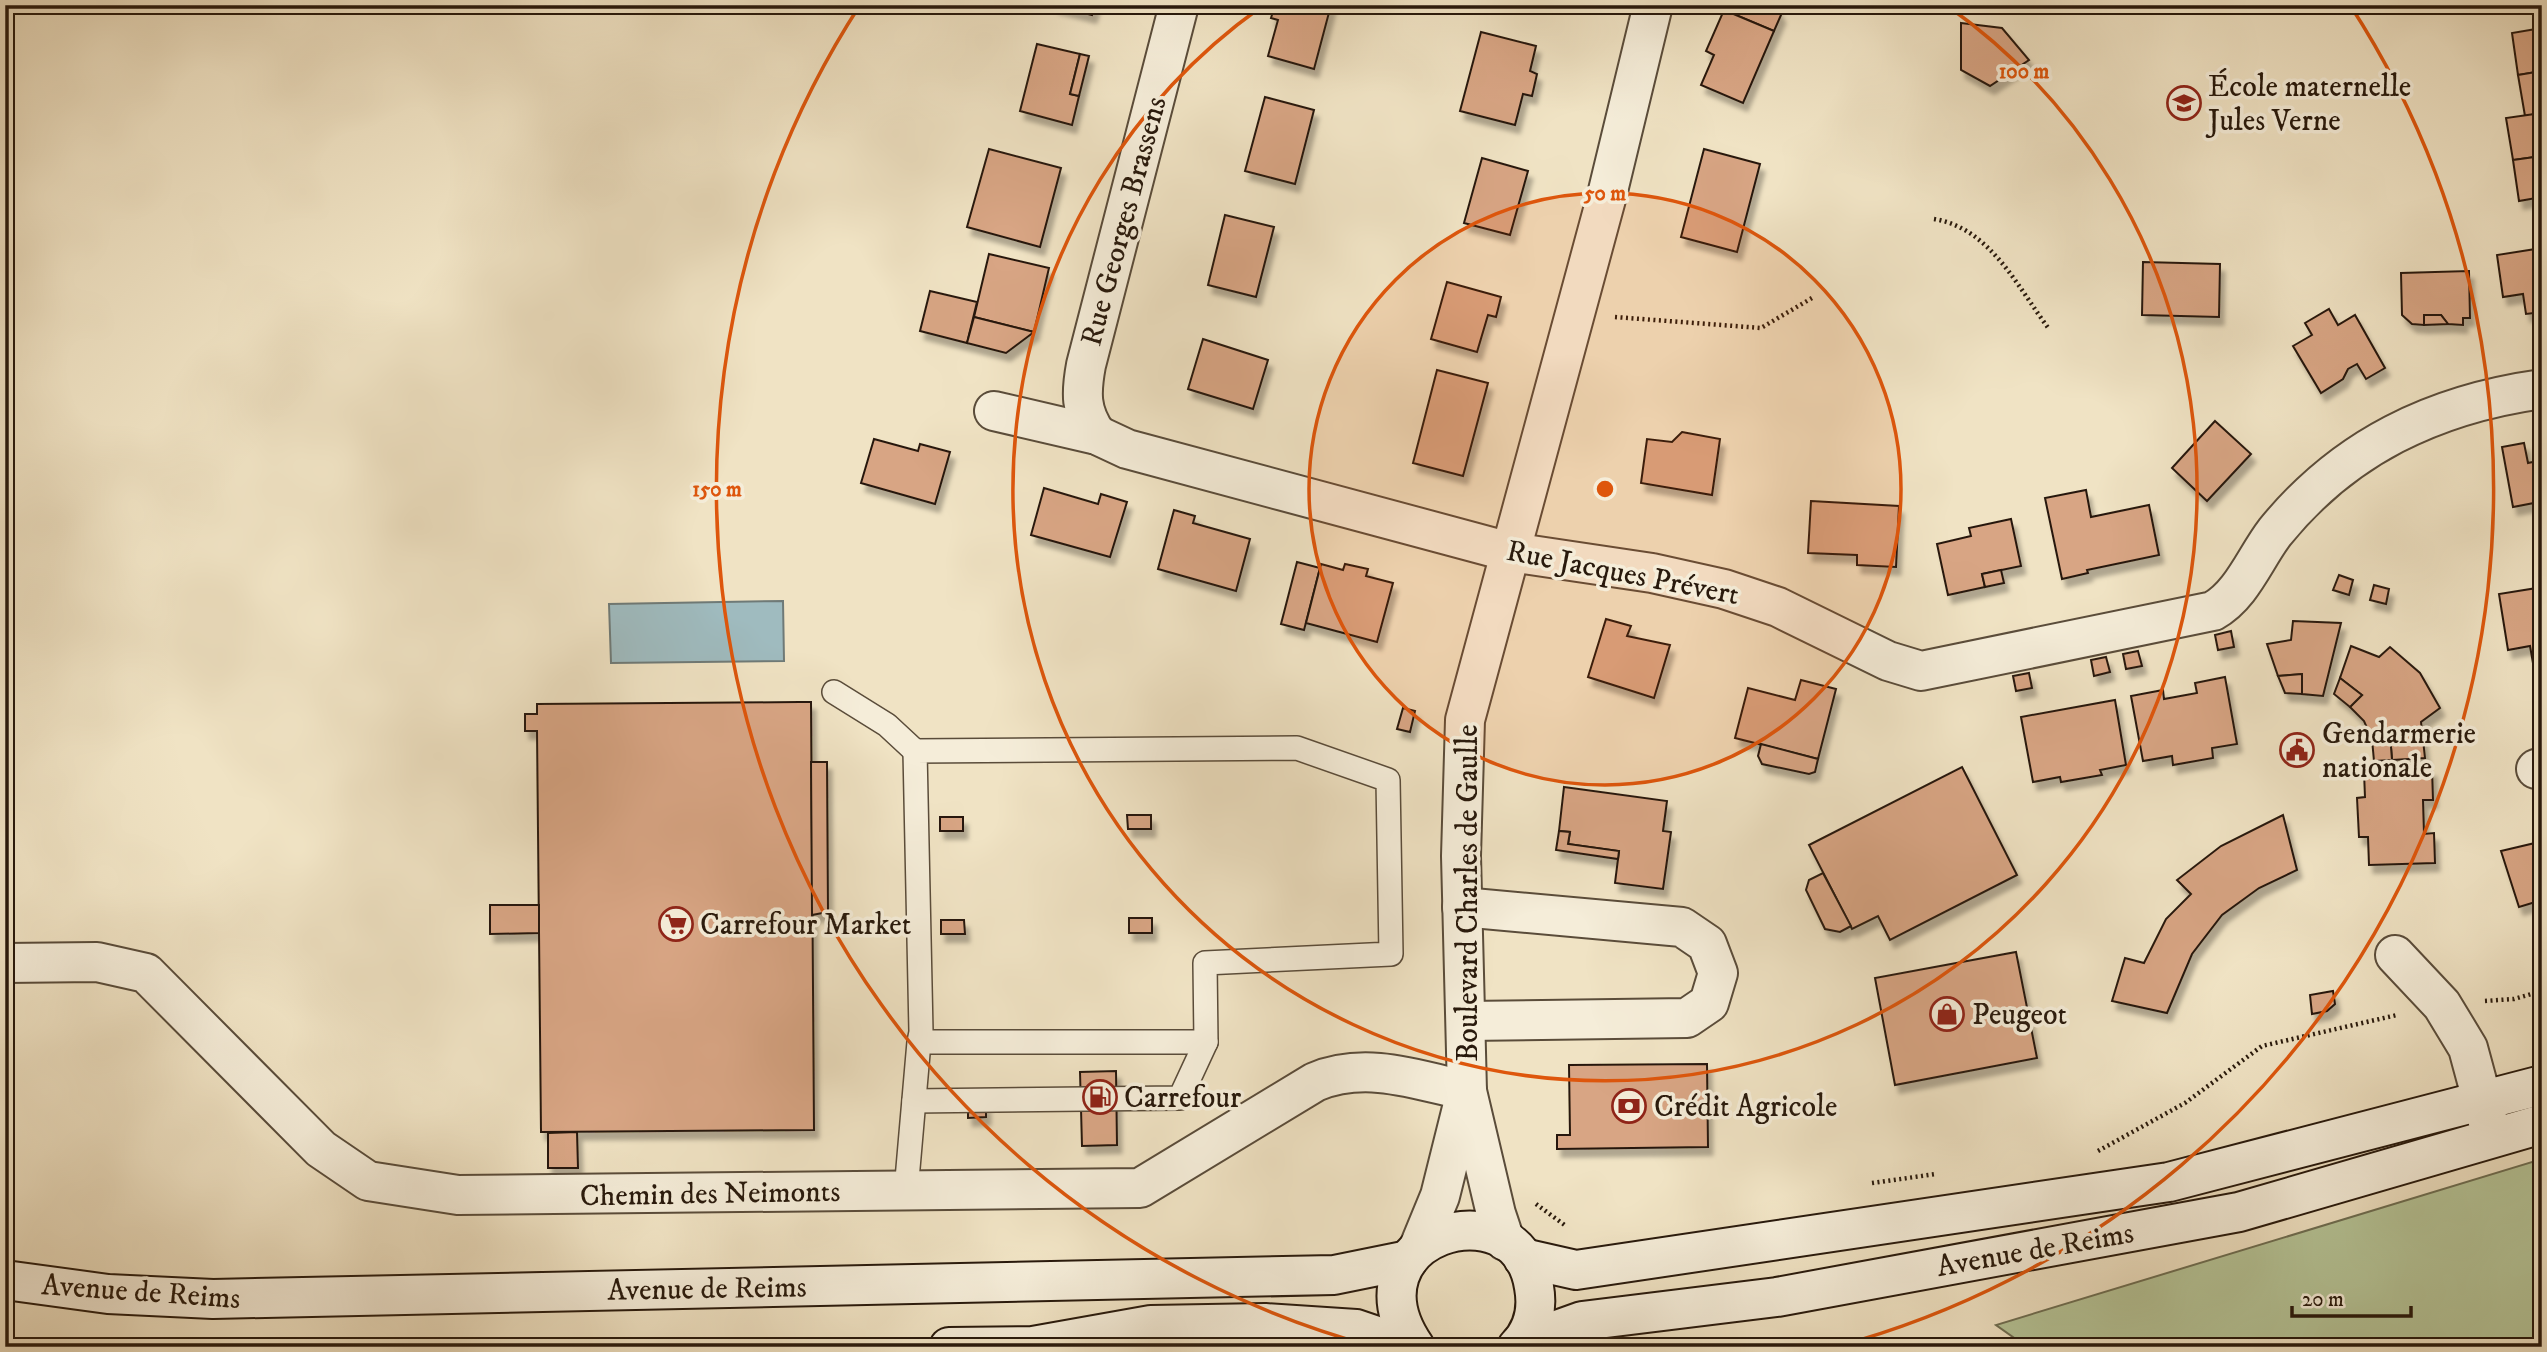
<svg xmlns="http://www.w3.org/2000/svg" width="2547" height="1352" font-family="'IM FELL DW Pica',serif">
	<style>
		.green { fill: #b5c497; stroke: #6e6e52; stroke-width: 2 }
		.water { fill: #9fbbbf; stroke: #6f7a77; stroke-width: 2 }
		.building { fill: #d8a584; stroke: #28190c; stroke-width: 2; filter: url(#shadow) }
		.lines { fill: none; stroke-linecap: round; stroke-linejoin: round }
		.lane-casing { stroke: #5a4c3a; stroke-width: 26 }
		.street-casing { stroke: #5a4c3a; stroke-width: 42 }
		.secondary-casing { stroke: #28190c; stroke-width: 42 }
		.path { stroke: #28190c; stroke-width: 4.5; stroke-dasharray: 2 3.5; stroke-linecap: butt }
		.lane { stroke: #f5edd9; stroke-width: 23 }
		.street { stroke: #f5edd9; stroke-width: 38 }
		.secondary { stroke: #f5edd9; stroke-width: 38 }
		.ring { fill: none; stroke: #de560c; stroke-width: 3.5 }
		.labels { text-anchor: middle; stroke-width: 7; stroke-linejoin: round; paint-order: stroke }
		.poi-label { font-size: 30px; fill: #28190c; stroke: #f5edd9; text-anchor: start }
		.street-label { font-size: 30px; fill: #28190c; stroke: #f5edd9 }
		.centre { fill: #de560c; stroke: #f5edd9; stroke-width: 3.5 }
		.ring-label { font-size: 21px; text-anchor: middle; font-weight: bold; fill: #de560c; stroke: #f5edd9; stroke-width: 7; stroke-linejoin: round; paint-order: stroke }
	</style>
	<defs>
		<filter id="shadow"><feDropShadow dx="4.5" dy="8" stdDeviation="2" flood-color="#0004"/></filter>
	</defs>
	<rect width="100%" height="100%" fill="#f0e3c4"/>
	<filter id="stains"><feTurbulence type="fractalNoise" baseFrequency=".00286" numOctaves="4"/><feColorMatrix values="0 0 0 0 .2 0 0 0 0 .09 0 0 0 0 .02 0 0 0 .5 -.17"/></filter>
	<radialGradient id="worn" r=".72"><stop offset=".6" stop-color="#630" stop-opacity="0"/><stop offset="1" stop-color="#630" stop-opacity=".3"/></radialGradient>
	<path class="green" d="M2542 1159V1345L2049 1346 2020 1342 1996 1325Z"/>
	<path class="water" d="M783 601 784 661 611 663 609 604Z"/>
	<g class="building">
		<path d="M1053 5H1095L1092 15Z"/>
		<path d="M1275 5H1331L1314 69 1268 56 1278 20 1271 18Z"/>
		<path d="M1734 5H1775L1781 15 1774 31 1731 13Z"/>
		<path d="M1724 10 1774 31 1743 103 1701 85 1714 55 1706 51Z"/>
		<path d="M1961 23 2002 28 2029 60 1990 86 1961 70Z"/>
		<path d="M2542 28V71L2518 75 2512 33Z"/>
		<path d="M1481 32 1536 46 1530 71 1537 74 1532 96 1523 94 1515 125 1460 111Z"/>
		<path d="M1037 44 1080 54 1070 94 1079 96 1072 125 1020 111Z"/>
		<path d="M1080 54 1089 56 1079 96 1070 94Z"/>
		<path d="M2542 71V113L2525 116 2518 75Z"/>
		<path d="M1265 97 1314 110 1295 184 1245 171Z"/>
		<path d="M2542 113V156L2513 160 2506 118Z"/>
		<path d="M989 149 1061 168 1040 247 967 227Z"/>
		<path d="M1704 149 1760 164 1737 252 1681 237Z"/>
		<path d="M2542 156V197L2519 201 2513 160Z"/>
		<path d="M1482 158 1528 171 1510 235 1464 223Z"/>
		<path d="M1225 215 1274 227 1256 297 1208 285Z"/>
		<path d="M2542 248V312L2526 314 2523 294 2503 297 2497 255Z"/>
		<path d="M989 254 1049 268 1034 332 974 317Z"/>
		<path d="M2143 262 2220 264 2219 317 2142 315Z"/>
		<path d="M2469 271 2470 318H2463V325L2448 324 2441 315H2424V325L2412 324 2402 315 2401 273Z"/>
		<path d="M1447 282 1501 297 1496 317 1488 315 1477 352 1431 339Z"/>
		<path d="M930 291 977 302 967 343 920 331Z"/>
		<path d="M2329 309 2338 325 2355 315 2385 368 2366 379 2357 364 2348 369 2343 379 2321 393 2293 346 2312 335 2305 323Z"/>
		<path d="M2424 315H2441L2448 324 2424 325Z"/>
		<path d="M974 317 1034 332 1006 353 967 343Z"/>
		<path d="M1203 339 1268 360 1253 409 1188 389Z"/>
		<path d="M1437 370 1488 383 1463 476 1413 463Z"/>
		<path d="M2215 421 2251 454 2207 501 2172 468Z"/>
		<path d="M1682 432 1720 439 1712 495 1641 483 1647 439 1672 442Z"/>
		<path d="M874 439 918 451 920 444 950 452 935 504 861 483Z"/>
		<path d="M2524 443 2528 463 2542 460V522L2538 523 2534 503 2513 507 2502 447Z"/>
		<path d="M1044 488 1098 504 1101 494 1127 502 1110 557 1031 535Z"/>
		<path d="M2086 490 2091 517 2149 505 2159 555 2087 570 2088 573 2062 579 2045 498Z"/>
		<path d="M1811 501 1899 506 1896 567 1857 565V555L1808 553Z"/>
		<path d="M1174 510 1195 516 1193 523 1250 539 1236 591 1158 569Z"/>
		<path d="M2011 519 2021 566 1982 574 1985 587 1948 595 1937 544 1971 536 1969 528Z"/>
		<path d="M1297 562 1320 568 1304 630 1281 624Z"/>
		<path d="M1321 564 1343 570 1345 564 1368 569 1366 576 1393 583 1377 642 1306 623Z"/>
		<path d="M2001 570 2004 583 1985 587 1982 574Z"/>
		<path d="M2339 575 2353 580 2349 595 2333 590Z"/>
		<path d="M2374 585 2389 589 2386 604 2370 600Z"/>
		<path d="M2537 588 2542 614V661L2533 663 2530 646 2508 650 2499 594Z"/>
		<path d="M1606 619 1631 626 1627 636 1670 645 1654 698 1588 677Z"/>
		<path d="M2293 621 2341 623 2323 696 2302 694V674L2278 676 2267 644 2291 640Z"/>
		<path d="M2231 631 2234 647 2218 650 2215 635Z"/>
		<path d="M2351 646 2379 657 2390 647 2420 673 2440 708 2421 722 2425 758 2392 760 2390 734 2372 739 2364 721 2350 707 2362 695 2340 678Z"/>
		<path d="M2138 651 2142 666 2126 669 2123 654Z"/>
		<path d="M2106 657 2110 672 2094 676 2091 660Z"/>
		<path d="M2029 673 2032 688 2016 691 2013 676Z"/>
		<path d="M2302 674V694L2285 693 2278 676Z"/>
		<path d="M2225 677 2237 744 2212 748 2213 758 2173 765 2172 756 2143 761 2131 696 2163 690 2164 699 2197 693 2195 683Z"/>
		<path d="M2340 678 2362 695 2350 707 2334 694Z"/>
		<path d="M1801 680 1836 689 1818 759 1735 738 1748 688 1795 700Z"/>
		<path d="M2115 700 2126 765 2100 770 2102 775 2061 782 2060 777 2033 782 2021 717Z"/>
		<path d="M800 702H811L814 1130 541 1132 537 731H525V714H537V704Z"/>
		<path d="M1403 708 1415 711 1410 732 1397 729Z"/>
		<path d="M2390 734 2392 760 2374 761 2372 739Z"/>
		<path d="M1761 744 1818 759 1815 772 1809 774 1762 764 1758 756Z"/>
		<path d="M811 762H827L828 912 812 915Z"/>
		<path d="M1962 767 2017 875 1890 940 1878 916 1852 929 1809 845Z"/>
		<path d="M2432 769 2433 800H2423L2424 834 2434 833 2435 863 2369 865 2368 837H2359L2357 798 2365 797 2364 772Z"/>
		<path d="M1564 787 1667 801 1663 831 1671 832 1663 889 1615 883 1619 851 1568 844 1570 832 1559 831Z"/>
		<path d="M1127 815H1151V829H1128Z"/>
		<path d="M2283 815 2297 870 2259 888 2222 915 2192 954 2167 1013 2112 1001 2125 958 2144 963 2166 919 2191 894 2177 880 2221 846Z"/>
		<rect x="940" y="817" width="23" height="14"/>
		<path d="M1559 831 1570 832 1568 844 1619 851 1618 859 1556 850Z"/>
		<path d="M2542 838V900L2519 907 2501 851 2539 842Z"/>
		<path d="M1823 873 1851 926 1840 932 1825 929 1806 890 1809 880Z"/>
		<path d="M490 905H539V933L490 934Z"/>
		<rect x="1129" y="918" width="23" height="15"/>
		<path d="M941 920H964L965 934H941Z"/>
		<path d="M2016 952 2037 1058 1895 1085 1875 978Z"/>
		<path d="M2333 991 2335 1004 2327 1011 2312 1014 2310 995Z"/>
		<path d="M1707 1064 1708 1147 1557 1149V1135H1570L1569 1065Z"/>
		<path d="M1116 1071 1117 1145 1082 1146 1080 1072Z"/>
		<path d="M968 1105H986V1117L968 1118Z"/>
		<path d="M577 1132 578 1168H548V1133Z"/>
	</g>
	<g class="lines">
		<g class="lane-casing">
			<g id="lane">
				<path d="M834 692 887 725 915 751"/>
				<path d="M914 1101 1180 1098 1206 1042"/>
				<path d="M906 1191 919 1042 921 1032 915 751 1297 748 1388 780 1391 954 1205 963 1206 1042H919"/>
			</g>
		</g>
		<g class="street-casing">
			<g id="street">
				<path d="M994 411 1097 435 1127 449 1510 552 1652 573 1724 589 1778 607 1888 661 1921 671 2213 611C2242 595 2255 558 2275 532 2344 447 2434 404 2542 389"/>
				<path d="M1097 435C1080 411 1081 392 1086 365L1179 5"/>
				<path d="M2536 769 2542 767"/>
				<path d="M1462 907 1682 927 1707 944 1718 973 1709 1003 1687 1018 1467 1021"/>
				<path d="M2395 955 2442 1005 2468 1048 2491 1133"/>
				<path d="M5 963 97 962 146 973 321 1149 368 1181 458 1195 1140 1188 1315 1082C1365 1061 1415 1079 1467 1091"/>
				<path d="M1505 1241 1496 1214 1467 1091 1461 856 1465 720 1606 199 1653 5"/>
				<path d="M1419 1247 1440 1196 1465 1096"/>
			</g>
		</g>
		<g class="secondary-casing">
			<g id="secondary">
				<path d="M1523 1258 1576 1270 2169 1182 2542 1085"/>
				<path d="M5 1280 108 1294 213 1299 1334 1275 1408 1260"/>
				<path d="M1521 1343 1582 1321 1777 1297 2239 1212 2542 1124"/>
				<path d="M949 1347 1033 1346 1151 1325 1265 1323 1356 1329 1409 1347"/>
				<path d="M1415 1347C1340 1237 1518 1181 1534 1287 1538 1309 1533 1331 1517 1347"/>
			</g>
		</g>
		<g class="path">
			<path d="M1934 219C1990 228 2017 286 2049 329"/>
			<path d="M1615 317 1761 328 1812 298"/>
			<path d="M2485 1001 2514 999 2542 991"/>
			<path d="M2098 1151 2185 1103 2262 1046 2397 1015"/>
			<path d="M1872 1183 1936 1174"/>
			<path d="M1536 1204 1566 1226"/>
		</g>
		<use href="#lane" class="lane"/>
		<use href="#street" class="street"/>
		<use href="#secondary" class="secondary"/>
	</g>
	<circle cx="1605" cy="489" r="296" fill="#de560c" fill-opacity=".12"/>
	<g class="ring">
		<circle cx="1605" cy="489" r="296"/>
		<path d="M1949 7A592 592 0 1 1 1261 7"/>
		<path d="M1375 1347A888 888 0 0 1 860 5M2350 5A888 888 0 0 1 1835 1347"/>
	</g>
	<defs>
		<g id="school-ring" transform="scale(1.75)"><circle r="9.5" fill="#f5edd9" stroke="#8f2418" stroke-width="1.5"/><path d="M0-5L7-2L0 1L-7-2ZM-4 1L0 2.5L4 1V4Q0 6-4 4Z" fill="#8f2418"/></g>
		<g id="civic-ring" transform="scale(1.75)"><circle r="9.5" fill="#f5edd9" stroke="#8f2418" stroke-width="1.5"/><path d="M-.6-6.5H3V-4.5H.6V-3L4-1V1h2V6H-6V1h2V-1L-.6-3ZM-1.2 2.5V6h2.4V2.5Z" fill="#8f2418"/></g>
		<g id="supermarket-ring" transform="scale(1.75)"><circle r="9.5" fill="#f5edd9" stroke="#8f2418" stroke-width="1.5"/><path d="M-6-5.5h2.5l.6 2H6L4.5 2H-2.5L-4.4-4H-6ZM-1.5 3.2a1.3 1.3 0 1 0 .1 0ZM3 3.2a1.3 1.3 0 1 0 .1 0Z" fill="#8f2418"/></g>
		<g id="shop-ring" transform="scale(1.75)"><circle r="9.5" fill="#f5edd9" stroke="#8f2418" stroke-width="1.5"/><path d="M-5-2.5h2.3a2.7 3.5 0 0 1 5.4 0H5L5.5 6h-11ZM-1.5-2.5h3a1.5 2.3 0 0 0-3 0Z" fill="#8f2418"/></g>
		<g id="fuel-ring" transform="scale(1.75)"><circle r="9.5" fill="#f5edd9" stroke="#8f2418" stroke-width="1.5"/><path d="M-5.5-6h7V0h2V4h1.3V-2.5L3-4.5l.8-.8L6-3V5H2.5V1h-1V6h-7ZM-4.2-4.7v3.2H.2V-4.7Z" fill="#8f2418"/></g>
		<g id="bank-ring" transform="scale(1.75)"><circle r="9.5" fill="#f5edd9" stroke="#8f2418" stroke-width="1.5"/><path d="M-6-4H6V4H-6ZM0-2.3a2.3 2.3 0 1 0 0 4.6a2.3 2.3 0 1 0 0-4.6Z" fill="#8f2418"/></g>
	</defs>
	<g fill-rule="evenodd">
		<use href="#school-ring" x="2184" y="103"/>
		<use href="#civic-ring" x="2297" y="750"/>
		<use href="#supermarket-ring" x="676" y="924"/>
		<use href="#shop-ring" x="1947" y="1014"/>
		<use href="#fuel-ring" x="1100" y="1097"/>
		<use href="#bank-ring" x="1629" y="1106"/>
	</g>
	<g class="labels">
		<g class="poi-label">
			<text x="2208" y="96">École maternelle<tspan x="2208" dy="34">Jules Verne</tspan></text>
			<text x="2322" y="743">Gendarmerie<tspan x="2322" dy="34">nationale</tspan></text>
			<text x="700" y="934">Carrefour Market</text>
			<text x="1972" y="1024">Peugeot</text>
			<text x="1124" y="1107">Carrefour</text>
			<text x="1654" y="1116">Crédit Agricole</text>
		</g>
		<g class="street-label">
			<text transform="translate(1123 221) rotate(-75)" y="10">Rue Georges Brassens</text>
			<text transform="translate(1623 572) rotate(11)" y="10">Rue Jacques Prévert</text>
			<text transform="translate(1467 893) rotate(-90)" y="10">Boulevard Charles de Gaulle</text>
			<text transform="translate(710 1193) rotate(-1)" y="10">Chemin des Neimonts</text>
			<text transform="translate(2035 1249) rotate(-10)" y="10">Avenue de Reims</text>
			<text transform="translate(707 1288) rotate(-1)" y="10">Avenue de Reims</text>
			<text transform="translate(141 1291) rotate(4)" y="10">Avenue de Reims</text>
		</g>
	</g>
	<circle cx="1605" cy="489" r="10" class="centre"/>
	<g class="ring-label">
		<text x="2024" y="78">100 m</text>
		<text x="1605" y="200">50 m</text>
		<text x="717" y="496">150 m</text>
	</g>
	<rect width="2547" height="1352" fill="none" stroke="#f0e3c4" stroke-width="28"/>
	<rect x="7" y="7" width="2533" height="1338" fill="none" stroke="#28190c" stroke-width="3.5"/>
	<rect x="14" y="14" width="2519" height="1324" fill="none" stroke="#28190c" stroke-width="2"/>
	<path d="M2292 1306v10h119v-10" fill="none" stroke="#28190c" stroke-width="3.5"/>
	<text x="2302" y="1306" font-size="21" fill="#28190c" stroke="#f5edd9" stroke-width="5" paint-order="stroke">20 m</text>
	<rect width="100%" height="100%" filter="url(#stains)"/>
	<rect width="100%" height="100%" fill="url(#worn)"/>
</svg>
